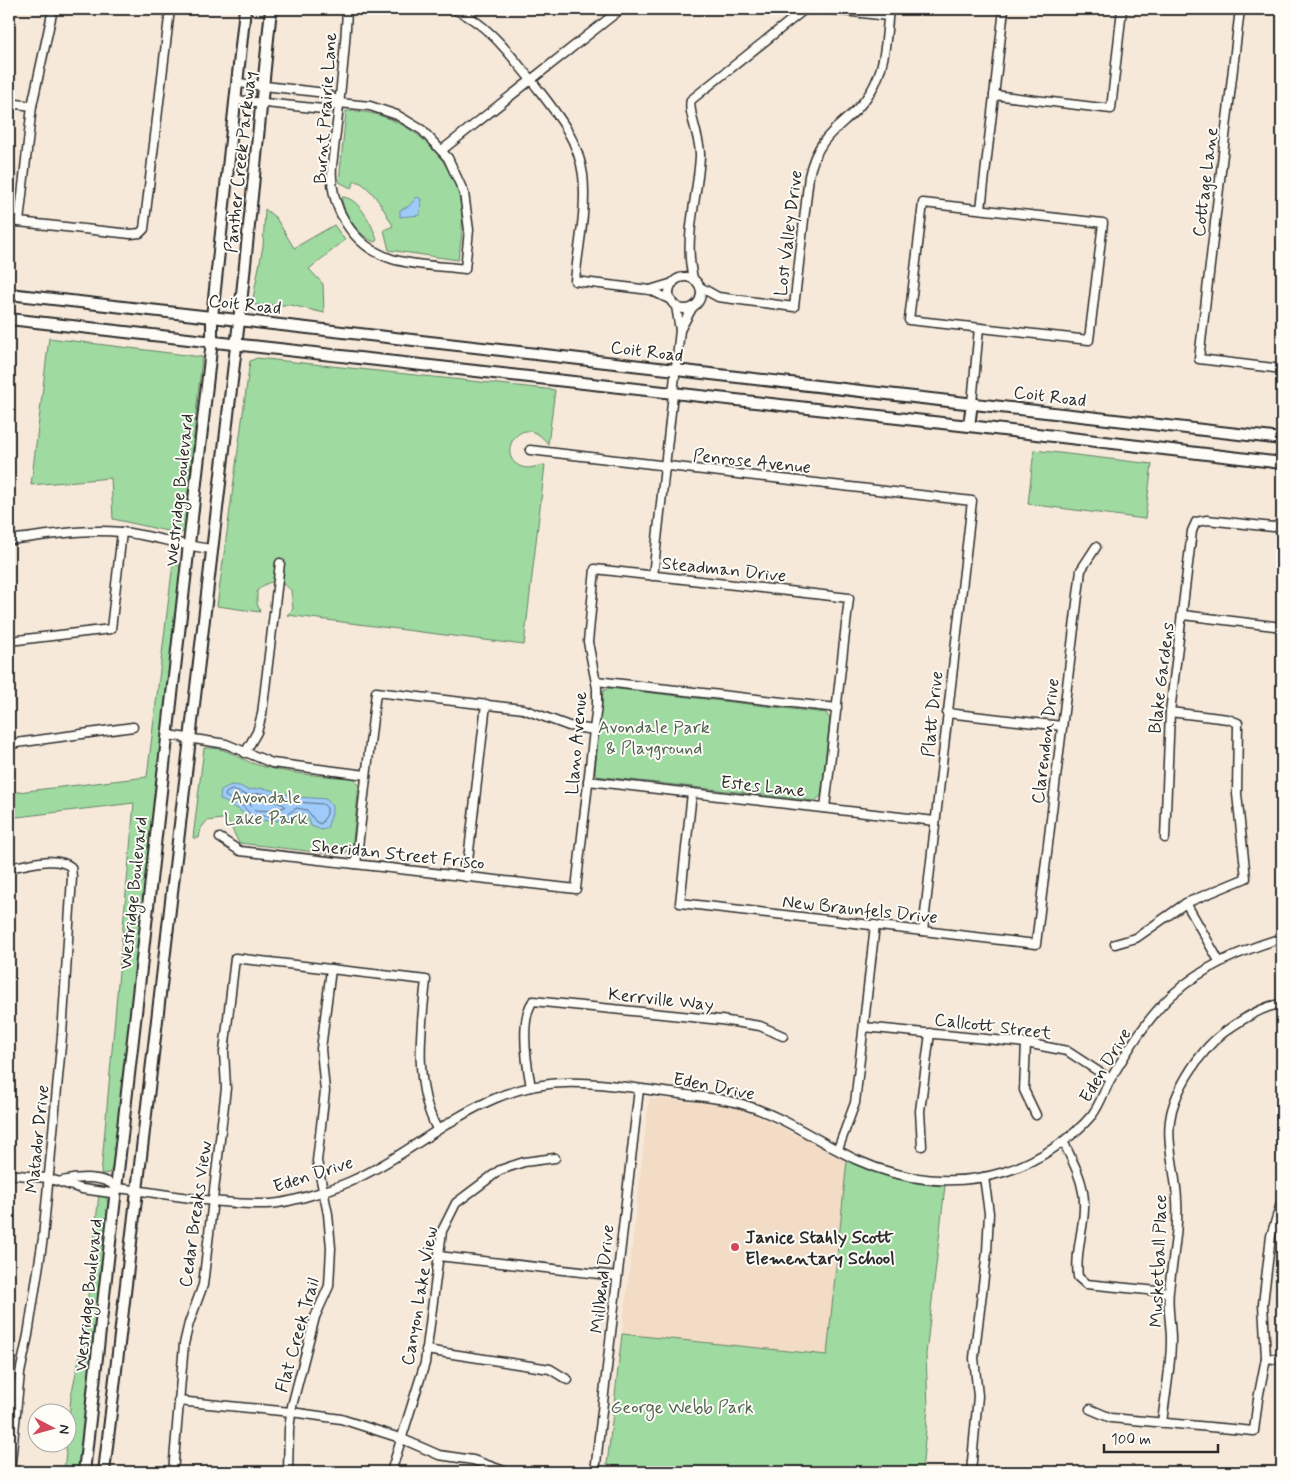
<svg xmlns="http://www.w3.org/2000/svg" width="1291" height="1481" font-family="Mynerve,sans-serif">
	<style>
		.built { fill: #f2dcc6 }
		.green { fill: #9fdaa1; stroke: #658266 }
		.water { fill: #9ecbf9; stroke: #708ba7 }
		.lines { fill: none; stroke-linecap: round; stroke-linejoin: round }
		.shore { stroke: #596b7d; stroke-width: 1 }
		.minor-casing { stroke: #2b2b2b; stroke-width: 11 }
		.major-casing { stroke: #2b2b2b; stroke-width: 14 }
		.minor { stroke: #fdfcf7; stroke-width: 8 }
		.major { stroke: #fdfcf7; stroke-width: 10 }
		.poi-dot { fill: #d1495b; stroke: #fdfcf7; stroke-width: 2 }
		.labels { text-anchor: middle; stroke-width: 4; stroke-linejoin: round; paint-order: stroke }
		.street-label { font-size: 18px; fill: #2b2b2b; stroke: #fdfcf7 }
		.park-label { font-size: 18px; fill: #4e604e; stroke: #fdfcf7 }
		.poi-label { font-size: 18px; font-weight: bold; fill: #2b2b2b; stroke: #fdfcf7; text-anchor: start }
	</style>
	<rect width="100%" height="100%" fill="#f6e9da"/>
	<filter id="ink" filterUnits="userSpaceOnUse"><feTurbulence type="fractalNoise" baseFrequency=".02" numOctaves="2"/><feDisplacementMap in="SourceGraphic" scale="10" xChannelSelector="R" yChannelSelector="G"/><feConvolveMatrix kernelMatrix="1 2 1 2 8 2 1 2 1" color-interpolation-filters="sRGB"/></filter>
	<g filter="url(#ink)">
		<path class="built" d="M649 1098 725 1105 754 1114 847 1160 827 1355 622 1334Z"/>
		<g class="green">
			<path d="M346 111C400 109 453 152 461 206 464 224 461 242 458 260L389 250 384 230 393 226C386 213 370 183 355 181L351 188 339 182Z"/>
			<path d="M342 197C359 197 373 226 377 240L375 242C360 237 341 212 342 197Z"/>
			<path d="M265 209 276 218 294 248 334 225 345 240 309 269 323 284 324 313 291 305H255L252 303 263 246Z"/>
			<path d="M49 338 202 357 184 532 176 533 113 519 111 478 31 485Z"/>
			<path d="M257 358 555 390 548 444C521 408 493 457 522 467 530 470 538 465 545 465L524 645 287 615 293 609 291 590C279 579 269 579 257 591V603L260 612 217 606 250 361Z"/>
			<path d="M1034 450 1152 464 1145 519 1028 504Z"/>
			<path d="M173 563 183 568 113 1168 109 1173 101 1174 134 803 9 818V793L147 777Z"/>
			<path d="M609 688 826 713 830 719 821 796 815 801 596 776 595 771 603 691Z"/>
			<path d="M204 748C230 747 237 759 258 765 289 774 321 776 353 778L359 785 352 849 341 855 239 843 228 821 222 819 207 821 201 828 199 838H193Z"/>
			<path d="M847 1160C879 1175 910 1185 945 1186L926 1354 928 1408 922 1472H672L607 1465 622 1334 827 1355Z"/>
			<path d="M99 1194 105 1196 109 1205 78 1472H64L71 1396 83 1341Z"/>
		</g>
		<g class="water">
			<path d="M417 197 421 199 420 215 400 217V210L409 206Z"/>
			<path d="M231 785 240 786 248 790 263 788 298 797 326 799 332 806V814L327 828 322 830 311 826C309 817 306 814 296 813L287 820 250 821 241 811 220 799 221 790Z"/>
		</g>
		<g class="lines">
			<g class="shore">
				<path d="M232 790 247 795 263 793 297 802 323 804 327 808V814L321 824 316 822 307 810 297 808 284 816H252L244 807 225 796 226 793Z"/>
				<path d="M263 799 283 804 285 807 273 811 255 810 250 805 251 802Z"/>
			</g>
			<g class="minor-casing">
				<g id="minor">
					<path d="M454 9C488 24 508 52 531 80 554 110 578 137 583 175 587 210 578 247 575 281L650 290 671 300"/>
					<path d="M827 9 888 16"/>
					<path d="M1240 9 1199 359 1282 369"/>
					<path d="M238 83 326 93 339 103"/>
					<path d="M994 95 1111 109 1122 9"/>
					<path d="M236 100 323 109 339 103 370 106 397 115 422 130 448 158 464 193 469 230 465 269C441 266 415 266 392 259 352 246 329 207 332 166 338 114 345 62 347 9"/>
					<path d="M9 103 32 106"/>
					<path d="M442 150 621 9"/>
					<path d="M923 203 1103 223 1089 340 909 320Z"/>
					<path d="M981 209 1004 9"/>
					<path d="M9 221 131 234 140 233 144 229 170 9"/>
					<path d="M19 222 32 106 53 9"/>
					<circle cx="685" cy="293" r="16"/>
					<path d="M693 278C683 239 698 196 700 156 701 139 687 111 691 100L805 9"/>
					<path d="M700 287 718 297 794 307 809 176C820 126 849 127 871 91 886 67 886 36 889 9"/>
					<path d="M650 290 673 283"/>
					<path d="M680 330 692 308"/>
					<path d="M972 403 979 328"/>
					<path d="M530 450 972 501 923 931"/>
					<path d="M9 540C46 536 83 528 121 532 152 535 181 546 212 549"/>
					<path d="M653 576 680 330 676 306"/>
					<path d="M1183 615 1282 627"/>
					<path d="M9 641 111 629 122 532"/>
					<path d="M596 681 837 708"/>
					<path d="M947 713 1062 726"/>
					<path d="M168 735 226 744 272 763 366 775"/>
					<path d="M9 744 133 727"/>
					<path d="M245 753 257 732 262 714 280 563"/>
					<path d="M588 781 935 821"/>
					<path d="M692 793 680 903 1036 944 1081 570 1096 547"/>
					<path d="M220 838 240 851 576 889 597 704V688L588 642 595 569 849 598 825 808"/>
					<path d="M1165 838 1170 712 1192 531 1196 522 1207 520 1273 527 1282 524"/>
					<path d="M356 864 376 692 523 709 569 726 594 730"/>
					<path d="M9 868C27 865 56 855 71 867L72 877 62 1035 43 1238 28 1335 20 1373 10 1472"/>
					<path d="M466 877 486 704"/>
					<path d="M1186 903 1219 961"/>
					<path d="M1115 944 1136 938 1186 903 1246 878 1237 794 1238 723 1228 719 1170 712"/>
					<path d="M864 1027 1026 1043 1067 1051 1110 1079"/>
					<path d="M1026 1043 1024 1090 1036 1115"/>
					<path d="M531 1087C527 1066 519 1020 533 1001L721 1020 760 1026 783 1036"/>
					<path d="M1063 1141C1071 1158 1080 1174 1083 1192 1088 1220 1074 1249 1078 1277L1086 1284 1168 1292"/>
					<path d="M922 1146 920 1111 930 1033"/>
					<path d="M838 1149 855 1103 875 925"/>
					<path d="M9 1174 47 1178 82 1189 111 1193 116 1188"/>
					<path d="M62 1181C78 1177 105 1175 116 1188 166 1193 216 1205 267 1204 287 1204 330 1190 349 1182 432 1145 482 1078 581 1083 614 1084 647 1090 680 1094 701 1097 724 1098 745 1105 785 1117 819 1142 857 1160 903 1181 956 1187 1004 1172 1036 1162 1071 1140 1092 1115 1100 1105 1104 1091 1110 1080 1127 1051 1148 1017 1172 995 1204 966 1242 950 1282 938"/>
					<path d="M438 1256 617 1276"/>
					<path d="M426 1350 550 1369 568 1380"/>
					<path d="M1266 1358 1282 1360"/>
					<path d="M178 1401 291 1412 341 1419 400 1438 439 1455 473 1460 507 1472"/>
					<path d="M1090 1409 1111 1418 1254 1431 1258 1399 1266 1358 1263 1304 1271 1236 1282 1200"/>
					<path d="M1162 1423C1165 1396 1171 1367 1171 1340 1171 1323 1167 1307 1169 1291 1172 1261 1179 1230 1177 1200 1176 1170 1164 1139 1172 1110 1178 1088 1193 1064 1208 1047 1222 1031 1261 1005 1282 1004"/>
					<path d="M173 1472 184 1344 189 1323 203 1285 226 1088 224 1052 235 958 426 980C421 1028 413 1084 437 1129"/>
					<path d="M288 1472 289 1429 292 1406 315 1317 329 1286 331 1248 328 1214 317 1161 325 1091 321 1049 331 969"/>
					<path d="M391 1472 425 1363 442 1231 456 1203 500 1170 524 1162 555 1158"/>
					<path d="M595 1472 639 1089"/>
					<path d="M971 1472 978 1396 974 1358 987 1252 989 1213 984 1177"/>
				</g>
			</g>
			<g class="major-casing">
				<g id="major">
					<path d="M9 294 1282 439"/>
					<path d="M9 319 969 426 1282 463"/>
					<path d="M969 426 972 403"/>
					<path d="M84 1472 212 341V317L245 9"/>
					<path d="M104 1472 241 304 271 9"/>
				</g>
			</g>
			<use href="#minor" class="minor"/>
			<use href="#major" class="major"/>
		</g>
	</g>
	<circle class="poi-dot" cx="735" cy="1247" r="5"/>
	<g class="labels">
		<g class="street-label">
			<text transform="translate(325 108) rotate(-86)" y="6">Burnt Prairie Lane</text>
			<text transform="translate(240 162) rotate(-84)" y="6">Panther Creek Parkway</text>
			<text transform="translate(1205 182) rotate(-83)" y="6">Cottage Lane</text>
			<text transform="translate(788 233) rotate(-83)" y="6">Lost Valley Drive</text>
			<text transform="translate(245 304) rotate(6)" y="6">Coit Road</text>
			<text transform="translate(647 351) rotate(7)" y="6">Coit Road</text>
			<text transform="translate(1050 396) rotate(7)" y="6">Coit Road</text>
			<text transform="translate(752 461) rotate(6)" y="6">Penrose Avenue</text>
			<text transform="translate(179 490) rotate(-84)" y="6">Westridge Boulevard</text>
			<text transform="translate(724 569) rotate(6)" y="6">Steadman Drive</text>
			<text transform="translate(1161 678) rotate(-83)" y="6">Blake Gardens</text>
			<text transform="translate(932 714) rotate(-84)" y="6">Platt Drive</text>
			<text transform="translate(1045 741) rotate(-83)" y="6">Clarendon Drive</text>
			<text transform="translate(576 743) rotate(-85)" y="6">Llano Avenue</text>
			<text transform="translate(763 786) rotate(6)" y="6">Estes Lane</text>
			<text transform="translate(398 854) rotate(6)" y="6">Sheridan Street Frisco</text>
			<text transform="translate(133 893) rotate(-84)" y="6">Westridge Boulevard</text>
			<text transform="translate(860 909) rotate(6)" y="6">New Braunfels Drive</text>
			<text transform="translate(661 999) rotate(6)" y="6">Kerrville Way</text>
			<text transform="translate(993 1026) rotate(7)" y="6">Callcott Street</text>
			<text transform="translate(1105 1065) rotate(-59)" y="6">Eden Drive</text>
			<text transform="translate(714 1086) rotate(11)" y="6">Eden Drive</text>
			<text transform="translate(37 1139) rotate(-84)" y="6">Matador Drive</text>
			<text transform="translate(313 1174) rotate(-18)" y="6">Eden Drive</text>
			<text transform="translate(195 1214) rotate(-82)" y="6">Cedar Breaks View</text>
			<text transform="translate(1158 1261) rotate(-88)" y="6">Musketball Place</text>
			<text transform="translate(602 1279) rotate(-84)" y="6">Millbend Drive</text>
			<text transform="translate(88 1295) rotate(-84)" y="6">Westridge Boulevard</text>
			<text transform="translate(419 1296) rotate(-80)" y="6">Canyon Lake View</text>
			<text transform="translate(297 1335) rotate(-74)" y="6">Flat Creek Trail</text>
		</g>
		<g class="park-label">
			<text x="654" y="733">Avondale Park<tspan x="654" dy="21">&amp; Playground</tspan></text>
			<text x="266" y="803">Avondale<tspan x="266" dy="21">Lake Park</tspan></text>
			<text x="682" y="1413">George Webb Park</text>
		</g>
		<g class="poi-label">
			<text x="745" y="1243">Janice Stahly Scott<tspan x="745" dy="21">Elementary School</tspan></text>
		</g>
	</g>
	<rect width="1291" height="1481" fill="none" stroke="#fdfcf7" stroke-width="30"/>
	<rect x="15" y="15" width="1261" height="1451" fill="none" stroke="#2b2b2b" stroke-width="2" filter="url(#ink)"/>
	<g transform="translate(52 1428) rotate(96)"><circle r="24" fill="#fdfcf7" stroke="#a9a8a5"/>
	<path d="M0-4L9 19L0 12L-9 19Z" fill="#d1495b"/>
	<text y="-8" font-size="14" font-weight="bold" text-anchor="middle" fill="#2b2b2b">N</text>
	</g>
	<path d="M1104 1444v8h114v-8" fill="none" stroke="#2b2b2b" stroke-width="2.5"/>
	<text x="1111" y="1444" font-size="15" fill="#2b2b2b" stroke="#fdfcf7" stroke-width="4" paint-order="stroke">100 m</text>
</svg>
